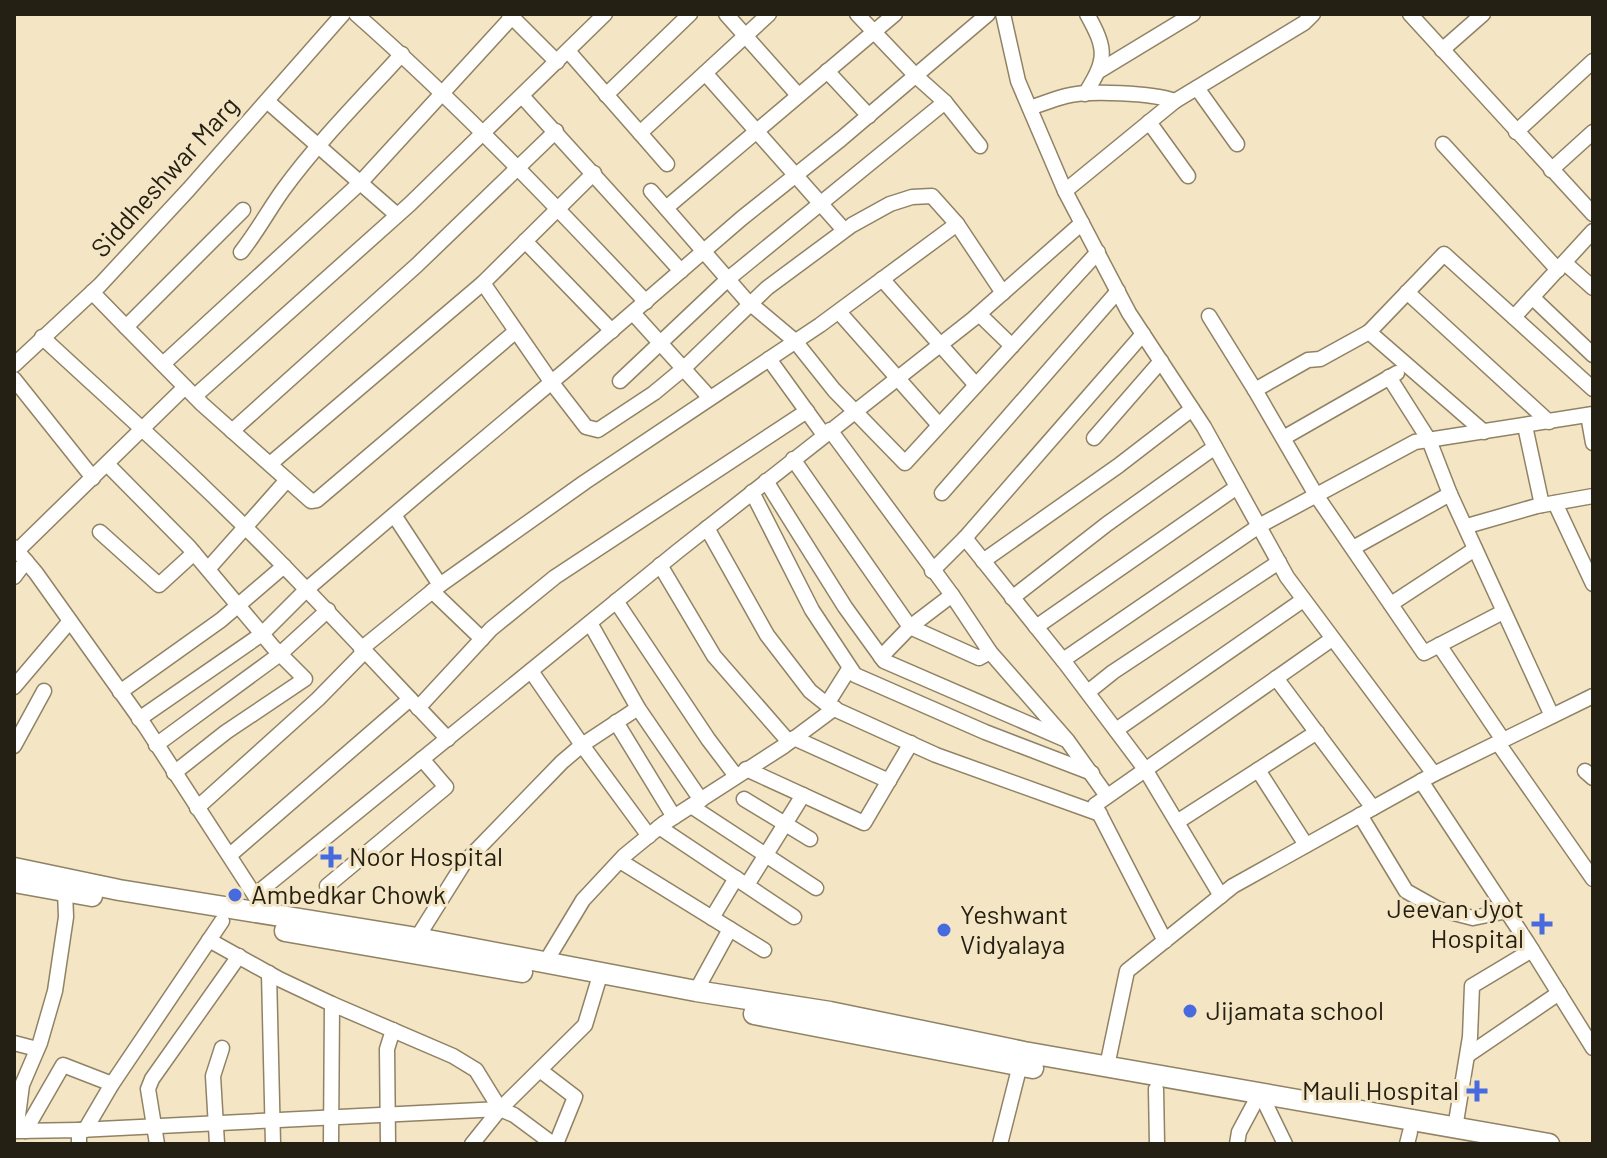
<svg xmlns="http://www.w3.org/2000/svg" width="1607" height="1158" font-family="Barlow,sans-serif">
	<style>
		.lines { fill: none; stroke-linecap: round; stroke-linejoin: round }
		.street-casing { stroke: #908264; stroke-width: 17 }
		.primary-casing { stroke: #908264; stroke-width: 23 }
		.street { stroke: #fff; stroke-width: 14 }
		.primary { stroke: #fff; stroke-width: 20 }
		.poi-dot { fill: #476bde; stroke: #f4e5c4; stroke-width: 3 }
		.labels { text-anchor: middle; stroke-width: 6; stroke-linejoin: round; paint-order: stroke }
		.street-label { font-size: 26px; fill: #252014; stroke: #f4e5c4 }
		.poi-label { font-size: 26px; fill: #252014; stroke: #f4e5c4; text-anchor: start }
	</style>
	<rect width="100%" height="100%" fill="#f4e5c4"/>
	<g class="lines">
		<g class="street-casing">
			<g id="street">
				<path d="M356 14C459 105 552 202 646 302"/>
				<path d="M509 14 557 62"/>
				<path d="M726 14 798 95"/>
				<path d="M857 14 916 76 945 102 980 146"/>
				<path d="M1003 14 1018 81 1065 191 1129 313 1204 427 1287 577 1434 774"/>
				<path d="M1410 14 1593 214"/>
				<path d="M1442 50 1483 14"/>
				<path d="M568 51 640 133 769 14"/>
				<path d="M827 71 869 116"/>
				<path d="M1099 71 1193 14"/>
				<path d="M705 73 844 230"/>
				<path d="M1197 88 1237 144"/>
				<path d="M1085 94C1107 59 1107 50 1087 14"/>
				<path d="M606 95 690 14"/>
				<path d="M522 96 681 271"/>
				<path d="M267 101 397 215"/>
				<path d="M1030 108C1042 104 1054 99 1066 96 1088 90 1153 93 1175 101"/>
				<path d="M1149 122 1188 176"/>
				<path d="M1516 132 1593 61"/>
				<path d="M640 133 667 164"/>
				<path d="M1443 144 1558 270"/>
				<path d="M1551 170 1593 132"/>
				<path d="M651 191 746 300 795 341 834 390 905 463 1098 252"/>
				<path d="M1065 191 1175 101 1304 23 1313 14"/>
				<path d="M666 208 895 14"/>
				<path d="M243 210 126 327 202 404 311 501 317 500 515 332"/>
				<path d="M525 241 612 331"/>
				<path d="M241 252C257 232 268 211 283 190 318 142 361 99 402 54"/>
				<path d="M1565 263 1593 288"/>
				<path d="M882 279 976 385"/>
				<path d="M483 283 552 383 586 427 598 430 654 393 683 369 767 288 852 225 890 204 912 197 932 196 957 224"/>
				<path d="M92 292 126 327"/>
				<path d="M1407 292 1549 422"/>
				<path d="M1532 297 1593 355"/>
				<path d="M839 312 939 425"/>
				<path d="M633 313 710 398"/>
				<path d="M979 314 1012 346"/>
				<path d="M1209 316 1255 390"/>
				<path d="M1514 317 1593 231"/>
				<path d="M1369 332 1444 254 1593 389"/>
				<path d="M42 337C97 388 153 438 207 490 291 570 368 655 448 739"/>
				<path d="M769 359 824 435"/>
				<path d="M163 364 360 183 512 17"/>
				<path d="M14 365 100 285 189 189 343 14"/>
				<path d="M1389 377 1429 440 1450 494 1552 716"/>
				<path d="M14 379 93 478"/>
				<path d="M620 381 728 279 945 102"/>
				<path d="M195 396 410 204 605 14"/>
				<path d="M1588 415 1593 443"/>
				<path d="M1525 426 1542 505"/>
				<path d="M830 430 952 595 990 652 1067 740 1107 796"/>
				<path d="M232 431 417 265 556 131"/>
				<path d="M1484 432 1369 332 1320 359 1308 360 1255 390 1316 495 1424 653 1503 612"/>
				<path d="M1285 437 1397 373"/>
				<path d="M1094 438 1161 361"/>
				<path d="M793 459 910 627 979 658 990 652"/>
				<path d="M107 464 189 547 273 647 305 679 226 732 174 773"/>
				<path d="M270 464 483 283 594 173"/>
				<path d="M766 481 845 607 884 661 1064 739"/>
				<path d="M752 492 812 610 855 675 985 732 1092 773"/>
				<path d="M942 493 1118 291"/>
				<path d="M1555 503 1593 584"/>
				<path d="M394 515 440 585"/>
				<path d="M1467 526 1537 506 1593 496"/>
				<path d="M707 528 767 635 810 691 830 707 936 755 1100 814"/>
				<path d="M100 532 159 585 194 553"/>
				<path d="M965 538 1066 664 1145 769 1221 896"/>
				<path d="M14 547 36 573 145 726 259 902"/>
				<path d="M1353 548 1450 494"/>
				<path d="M17 551 185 387"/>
				<path d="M983 561 1118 466 1192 409"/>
				<path d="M660 565 714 656 789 742"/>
				<path d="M208 569 287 480"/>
				<path d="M932 571 965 538 1143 334"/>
				<path d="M14 577 26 561"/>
				<path d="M432 591 482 639"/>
				<path d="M1012 598 1107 524 1215 447"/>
				<path d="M616 601 708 739 736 776"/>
				<path d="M1391 604 1475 549"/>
				<path d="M590 623 638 708 701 800"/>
				<path d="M1036 627 1237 487"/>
				<path d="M1439 645 1503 740"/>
				<path d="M361 649 440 585 585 482 820 325 957 224 1003 293"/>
				<path d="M881 657 910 627 952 595"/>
				<path d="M1063 660 1259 526 1415 442 1593 414"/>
				<path d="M531 671 582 745 649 836"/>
				<path d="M1276 678 1373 808"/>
				<path d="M14 687 70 621"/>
				<path d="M120 692 221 620 284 566"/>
				<path d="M1088 692 1113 672 1279 562"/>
				<path d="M827 704 849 669"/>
				<path d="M418 708 491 629 555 577 807 411"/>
				<path d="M139 719 262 634 307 589 423 490 566 370 742 218 841 139 988 14"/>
				<path d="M616 722 674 817"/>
				<path d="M1116 730 1303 600"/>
				<path d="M794 738 889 781"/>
				<path d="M1498 743 1593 879"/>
				<path d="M156 745 280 654 328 610"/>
				<path d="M14 746 44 691"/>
				<path d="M746 769 864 823 911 743"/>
				<path d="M1258 770 1306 845"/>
				<path d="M1585 771 1593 778"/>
				<path d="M1421 781 1527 942 1593 1048"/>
				<path d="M744 799 810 839"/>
				<path d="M691 806 816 888"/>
				<path d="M197 808 318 699 364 652"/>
				<path d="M1360 815 1406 891 1438 909 1473 918 1507 911"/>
				<path d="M1177 822 1317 732"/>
				<path d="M659 827 794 917"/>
				<path d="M230 855 410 699"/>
				<path d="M620 861 764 950"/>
				<path d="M747 885 803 795"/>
				<path d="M327 886 446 787 422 759"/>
				<path d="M255 895 678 551 973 319 1082 223"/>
				<path d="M712 918 736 878"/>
				<path d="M417 938 464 863 562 762 582 745 638 708"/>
				<path d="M209 940 279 979 332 1004 453 1056 476 1070 500 1109 514 1115 553 1144"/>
				<path d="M1165 941 1095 805 1332 639"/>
				<path d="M545 963 583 900 624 856 663 824 784 746 835 708"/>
				<path d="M269 973 273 1144"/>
				<path d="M696 991 730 929"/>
				<path d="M14 1043 37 1049"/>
				<path d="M1468 1055 1559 993"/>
				<path d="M1107 1066 1127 971 1233 886 1434 774 1593 696"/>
				<path d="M541 1071 575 1097 556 1144"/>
				<path d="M1156 1089 1157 1144"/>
				<path d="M1266 1105 1285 1144"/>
				<path d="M1455 1128 1470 1037 1472 986 1532 950"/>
				<path d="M79 1130 500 1109"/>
				<path d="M85 1130 112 1084 222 921"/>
				<path d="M16 1131 22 1085 40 1043 55 991 66 917 65 891"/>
				<path d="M18 1131 79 1130V1144"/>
				<path d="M25 1131 63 1065 112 1084"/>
				<path d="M157 1144 148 1089 152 1079 239 956"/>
				<path d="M217 1144 213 1076 222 1048"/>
				<path d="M331 1144 332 1004"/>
				<path d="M388 1144 387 1049 393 1030"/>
				<path d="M472 1144 500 1109 585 1025 601 972"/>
				<path d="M1000 1144 1020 1065"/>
				<path d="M1237 1144 1239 1132 1254 1104"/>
				<path d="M1407 1144 1410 1132"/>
			</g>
		</g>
		<g class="primary-casing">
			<g id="primary">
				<path d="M14 868 119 890 417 938 696 991 830 1012 1024 1052 1549 1144"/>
				<path d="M14 882 92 896"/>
				<path d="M285 931 522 972"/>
				<path d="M754 1014 1033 1068"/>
			</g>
		</g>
		<use href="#street" class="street"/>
		<use href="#primary" class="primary"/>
	</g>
	<g class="poi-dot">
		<path d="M327 845h8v8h8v8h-8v8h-8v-8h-8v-8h8z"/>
		<circle cx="235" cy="895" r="8"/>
		<path d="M1538 912h8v8h8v8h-8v8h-8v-8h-8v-8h8z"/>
		<circle cx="944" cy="930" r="8"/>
		<circle cx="1190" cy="1011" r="8"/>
		<path d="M1473 1079h8v8h8v8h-8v8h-8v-8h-8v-8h8z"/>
	</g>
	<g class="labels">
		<g class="street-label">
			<text transform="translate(165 177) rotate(-48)" y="9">Siddheshwar Marg</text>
		</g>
		<g class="poi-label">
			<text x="349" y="866">Noor Hospital</text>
			<text x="251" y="904">Ambedkar Chowk</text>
			<text x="1524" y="918" text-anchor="end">Jeevan Jyot<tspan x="1524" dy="30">Hospital</tspan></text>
			<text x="960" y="924">Yeshwant<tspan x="960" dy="30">Vidyalaya</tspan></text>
			<text x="1206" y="1020">Jijamata school</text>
			<text x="1459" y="1100" text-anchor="end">Mauli Hospital</text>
		</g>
	</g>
	<rect width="1607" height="1158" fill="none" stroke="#252014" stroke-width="32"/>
</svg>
